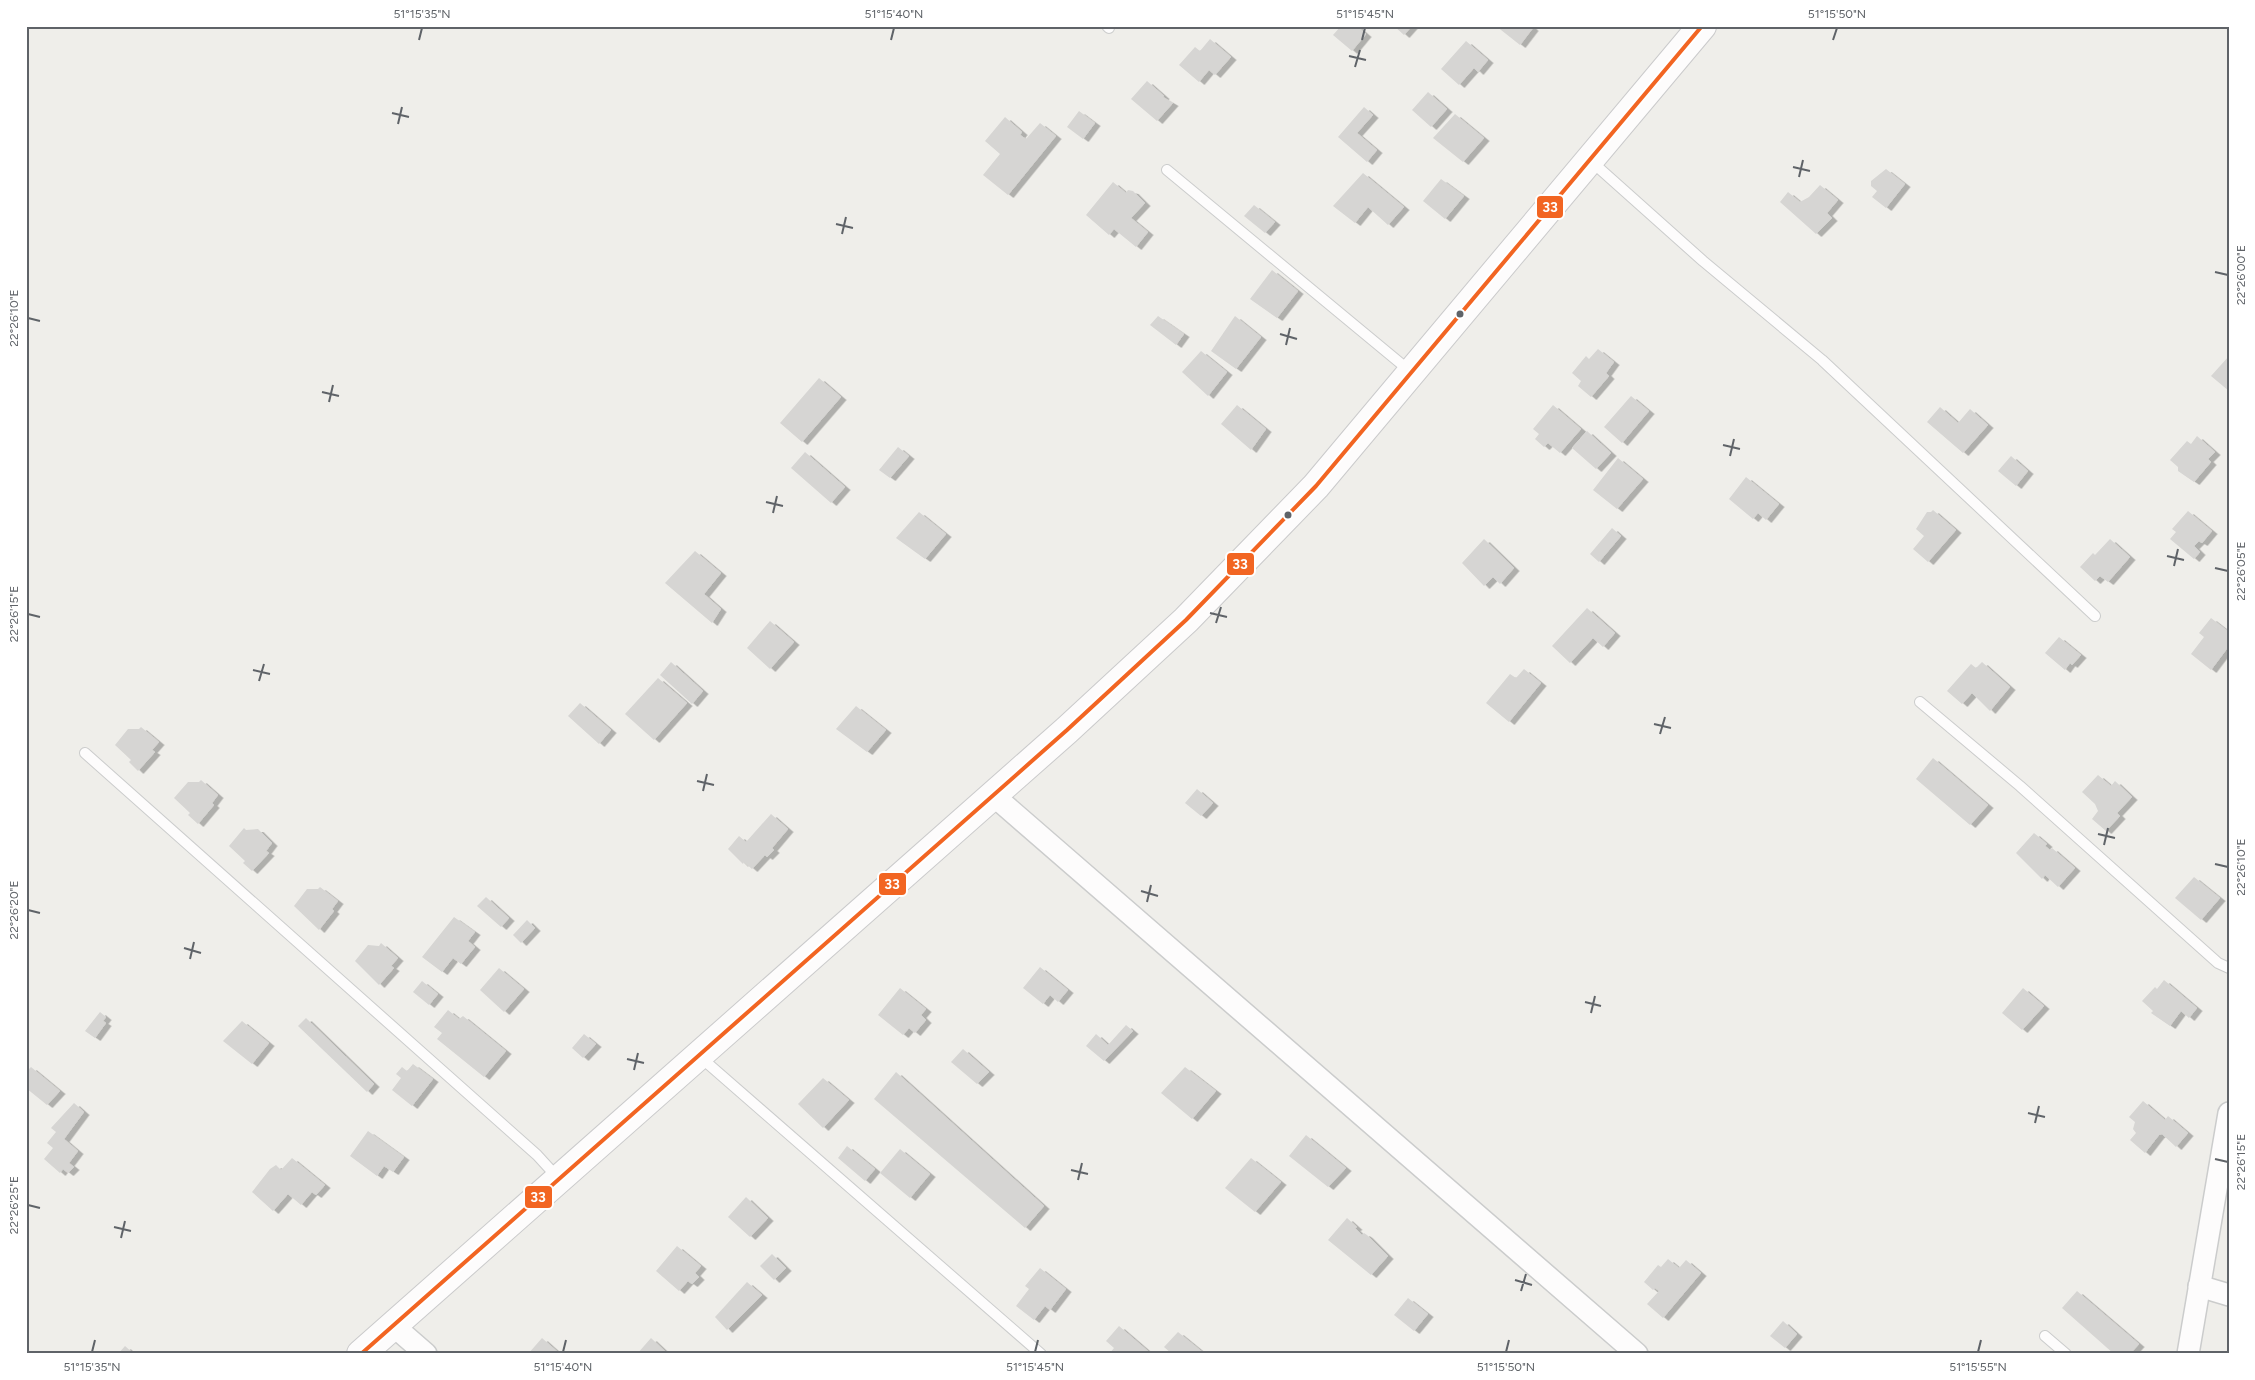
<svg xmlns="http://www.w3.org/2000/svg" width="2255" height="1380" font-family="Figtree,sans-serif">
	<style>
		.building { fill: #d6d5d3; filter: url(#shadow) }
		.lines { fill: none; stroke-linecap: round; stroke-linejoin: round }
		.lane-casing { stroke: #cbcccc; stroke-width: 12 }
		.street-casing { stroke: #cbcccc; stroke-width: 24 }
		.secondary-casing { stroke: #cacacb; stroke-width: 30 }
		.lane { stroke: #fdfcfc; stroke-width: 10 }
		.street { stroke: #fdfcfc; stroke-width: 21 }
		.secondary { stroke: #fdfcfc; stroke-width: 28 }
		.bus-1-casing { stroke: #fff; stroke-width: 8 }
		.bus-1 { stroke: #f26522; stroke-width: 4 }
		.ticks { fill: none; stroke: #5f6368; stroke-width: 2 }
		.bus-dot { fill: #5f6368; stroke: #fff; stroke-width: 2 }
		.line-badge { stroke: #fff; stroke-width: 2 }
		.badge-label { font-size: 14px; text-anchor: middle; font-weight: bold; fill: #fff }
		.neatline { fill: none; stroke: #5f6368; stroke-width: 2 }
		.ticks-label { font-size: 12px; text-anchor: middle; fill: #5f6368 }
	</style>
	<defs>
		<filter id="shadow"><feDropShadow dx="5.5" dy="3" stdDeviation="0" flood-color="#0004"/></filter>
	</defs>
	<rect width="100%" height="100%" fill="#efeeea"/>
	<g class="building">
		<path d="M1341 26H1357L1366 34 1352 51 1333 35Z"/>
		<path d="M1394 26H1412L1404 35Z"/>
		<path d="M1496 26H1531L1533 28 1520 45Z"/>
		<path d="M1210 39 1231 57 1215 75 1209 70 1199 82 1179 65 1195 47 1200 51Z"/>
		<path d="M1466 41 1488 60 1478 72 1474 68 1459 85 1441 69Z"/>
		<path d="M1147 81 1164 96 1163 97 1173 103 1157 121 1131 99Z"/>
		<path d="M1428 92 1447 109 1431 127 1412 110Z"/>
		<path d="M1364 107 1373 115 1357 133 1377 150 1367 162 1338 137Z"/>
		<path d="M1079 111 1095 123 1083 139 1067 127Z"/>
		<path d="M1455 114 1484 138 1463 162 1433 138Z"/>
		<path d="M1005 117 1022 132 1020 135 1026 139 1040 123 1056 136 1008 195 983 175 1000 154 985 141Z"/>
		<path d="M1886 169 1905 184 1886 208 1872 197 1877 191 1871 186V181Z"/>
		<path d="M1363 173 1404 207 1388 225 1368 207 1355 223 1333 206Z"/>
		<path d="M1441 179 1464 196 1445 219 1423 201Z"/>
		<path d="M1113 182 1126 193 1128 190 1133 191 1145 203 1131 218 1148 232 1136 247 1114 229 1109 235 1086 215Z"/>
		<path d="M1820 185 1838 200 1827 213 1832 218 1816 234 1780 202 1788 192 1800 202 1809 197Z"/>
		<path d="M1254 205 1275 222 1265 233 1244 216Z"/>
		<path d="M1272 270 1298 291 1277 318 1250 299Z"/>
		<path d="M1158 316 1184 334 1176 345 1150 325Z"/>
		<path d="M1235 316 1261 337 1236 369 1211 351Z"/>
		<path d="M1598 349 1614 362 1606 373 1609 376 1591 397 1578 386 1581 381 1572 373 1586 356 1589 359Z"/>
		<path d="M1201 351 1227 372 1208 396 1182 372Z"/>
		<path d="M2229 356V391L2211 376Z"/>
		<path d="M819 378 841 397 802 442 780 423Z"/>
		<path d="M1631 396 1649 411 1622 443 1604 427Z"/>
		<path d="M1237 405 1266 429 1251 450 1221 424Z"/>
		<path d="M1553 405 1581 429 1560 453 1548 443 1544 447 1535 439 1539 434 1533 429Z"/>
		<path d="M1940 407 1958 423 1970 409 1988 425 1963 453 1927 422Z"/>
		<path d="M1587 431 1611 453 1596 469 1572 448Z"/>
		<path d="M2197 436 2215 452 2208 459 2211 462 2194 482 2178 471V467L2170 460 2187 441 2191 444Z"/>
		<path d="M898 447 909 456 890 478 879 470Z"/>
		<path d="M805 452 845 487 831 503 791 468Z"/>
		<path d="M2011 456 2028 471 2016 486 1998 471Z"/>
		<path d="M1618 458 1643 479 1617 509 1593 490Z"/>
		<path d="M1746 477 1779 504 1766 520 1758 513 1753 519 1729 499Z"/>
		<path d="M1933 510 1956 530 1928 562 1913 549 1924 536 1916 529 1927 512H1931Z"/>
		<path d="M2188 511 2212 531 2202 543 2199 541 2194 546 2200 552 2194 559 2170 539 2176 532 2172 529Z"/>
		<path d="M919 512 946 534 925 559 896 538Z"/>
		<path d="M1612 528 1621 536 1599 562 1590 554Z"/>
		<path d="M1484 539 1514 568 1500 584 1493 577 1484 586 1462 563Z"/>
		<path d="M2110 539 2130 557 2108 582 2100 576 2095 581 2080 567 2093 553 2095 555Z"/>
		<path d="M695 551 721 573 704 594 721 609 712 623 665 583Z"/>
		<path d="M1587 608 1615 633 1603 647 1593 638 1570 663 1552 646Z"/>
		<path d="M2211 618 2229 632V646L2211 670 2191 654 2204 637 2199 633Z"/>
		<path d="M770 621 794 642 770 669 747 648Z"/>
		<path d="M2059 637 2081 655 2072 665 2070 663 2065 670 2045 653Z"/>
		<path d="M671 662 703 691 692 704 660 675Z"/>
		<path d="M1982 662 2010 687 1990 711 1972 693 1962 704 1947 691 1971 664 1976 668Z"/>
		<path d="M1524 669 1541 683 1509 722 1486 703 1510 674 1516 678Z"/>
		<path d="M658 678 687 703 654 740 625 714Z"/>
		<path d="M580 703 611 730 599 744 568 716Z"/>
		<path d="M856 706 886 730 867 752 836 729Z"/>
		<path d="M141 727 159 742 152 750 155 752 138 771 129 762 131 760 115 745 128 729H139Z"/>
		<path d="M1933 758 1988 805 1970 825 1916 779Z"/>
		<path d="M2098 775 2111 786 2115 781 2132 797 2117 813 2120 816 2106 831 2092 819 2098 811 2095 804 2082 792Z"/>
		<path d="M201 780 218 795 212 803 214 805 198 824 188 815 190 813 174 798 188 782H199Z"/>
		<path d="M1197 789 1213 803 1201 816 1185 803Z"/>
		<path d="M771 814 788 829 772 848 774 850 767 857 765 855 752 869 744 862 743 864 728 849 739 836 746 842Z"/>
		<path d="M244 828 246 830 258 829 272 843 266 851 269 853 252 871 243 863 245 861 229 846Z"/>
		<path d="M2034 833 2047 844 2045 846 2050 850 2052 848 2075 868 2058 887 2045 875 2042 879 2016 853Z"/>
		<path d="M2194 877 2220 898 2201 920 2175 898Z"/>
		<path d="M320 887 338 901 332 909 334 911 319 930 294 906 307 889H318Z"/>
		<path d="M486 897 509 918 501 927 477 906Z"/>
		<path d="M454 917 475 932 468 941 475 947 461 964 453 958 442 972 422 957Z"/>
		<path d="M527 920 535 928 521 943 513 935Z"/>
		<path d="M381 943 398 958 391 966 394 968 379 985 355 961 368 945 379 946Z"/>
		<path d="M1040 967 1068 990 1058 1002 1050 995 1043 1004 1023 988Z"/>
		<path d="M499 968 524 989 504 1012 480 990Z"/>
		<path d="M2164 980 2197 1008 2189 1018 2181 1011 2170 1026 2151 1013 2153 1011 2142 1001 2155 987 2157 989Z"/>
		<path d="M422 981 438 994 429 1005 413 992Z"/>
		<path d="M900 988 926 1009 921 1015 926 1020 915 1033 909 1028 903 1035 878 1015Z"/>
		<path d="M2023 988 2044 1006 2022 1030 2002 1013Z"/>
		<path d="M448 1010 459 1019 463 1016 506 1051 484 1077 437 1039 442 1033 434 1027Z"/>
		<path d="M100 1012 106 1017 103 1021 106 1023 95 1038 85 1031Z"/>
		<path d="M306 1018 374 1084 367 1092 298 1026Z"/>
		<path d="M242 1021 269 1043 252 1064 223 1041Z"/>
		<path d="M1126 1025 1133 1031 1104 1061 1086 1046 1096 1034 1108 1045Z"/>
		<path d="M584 1034 596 1044 583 1058 572 1048Z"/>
		<path d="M963 1049 989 1072 977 1084 951 1062Z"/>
		<path d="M413 1064 433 1079 412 1106 392 1090 401 1078 396 1074 402 1067 407 1071Z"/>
		<path d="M31 1067 60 1091 47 1105 26 1088V1072Z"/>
		<path d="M1185 1067 1216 1091 1192 1119 1161 1093Z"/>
		<path d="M896 1072 1044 1206 1025 1228 874 1099Z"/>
		<path d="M823 1078 849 1100 823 1128 798 1104Z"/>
		<path d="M2143 1101 2165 1120 2168 1116 2188 1133 2176 1147 2162 1134 2159 1135 2145 1153 2130 1140 2136 1133 2133 1129 2135 1122 2129 1117Z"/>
		<path d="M74 1103 84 1112 64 1139 78 1151 69 1163 74 1167 68 1173 63 1169 60 1173 44 1159 53 1148 47 1143 56 1132 51 1128Z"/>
		<path d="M368 1131 404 1157 393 1172 384 1166 377 1176 350 1156Z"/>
		<path d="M1306 1135 1346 1168 1328 1187 1289 1156Z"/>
		<path d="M847 1146 875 1169 865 1181 838 1158Z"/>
		<path d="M900 1149 930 1174 910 1198 880 1173Z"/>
		<path d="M292 1158 325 1185 316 1195 312 1192 301 1205 288 1194 273 1211 252 1192 270 1169 276 1165 281 1170Z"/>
		<path d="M1251 1158 1281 1182 1255 1212 1225 1188Z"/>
		<path d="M746 1197 768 1218 750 1237 728 1217Z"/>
		<path d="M1347 1218 1357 1227 1355 1228 1362 1235 1364 1233 1367 1235 1388 1256 1371 1275 1328 1240Z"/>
		<path d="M677 1246 701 1266 695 1273 699 1277 692 1284 688 1281 679 1291 656 1271Z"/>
		<path d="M772 1254 786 1268 774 1280 760 1266Z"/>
		<path d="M1668 1259 1679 1268 1686 1260 1701 1273 1663 1318 1647 1304 1659 1291 1655 1288 1653 1290 1644 1282 1658 1265 1661 1267Z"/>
		<path d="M1040 1268 1066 1289 1050 1310 1045 1306 1034 1320 1016 1306 1029 1289 1025 1286Z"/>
		<path d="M747 1282 762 1295 727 1330 715 1317Z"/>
		<path d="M2077 1291 2139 1344 2130 1354H2114L2062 1308Z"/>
		<path d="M1408 1298 1428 1314 1414 1331 1394 1315Z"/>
		<path d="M1783 1321 1797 1334 1785 1348 1770 1336Z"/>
		<path d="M1119 1326 1148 1351 1146 1354H1109L1114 1348 1106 1341Z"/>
		<path d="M1178 1332 1205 1354H1172L1164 1347Z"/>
		<path d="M542 1338 560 1354H528Z"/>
		<path d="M651 1338 668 1354H637Z"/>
		<path d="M125 1346 134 1354H118Z"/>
	</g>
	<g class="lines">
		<g class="lane-casing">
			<g id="lane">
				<path d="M1107 26 1109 28"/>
				<path d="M1591 161 1703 261 1822 360 2095 616"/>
				<path d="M1167 170 1411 372"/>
				<path d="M1920 702 2020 786 2218 963 2229 968"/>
				<path d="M85 753 537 1155 558 1178"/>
				<path d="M701 1055 706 1062 1041 1354"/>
				<path d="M2045 1336 2066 1354"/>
			</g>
		</g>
		<g class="street-casing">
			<g id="street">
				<path d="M995 794 1001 802 1637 1354"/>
				<path d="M2199 1286 2229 1295"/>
				<path d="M395 1324 403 1334 426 1354"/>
				<path d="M2188 1354 2229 1113"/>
			</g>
		</g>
		<g class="secondary-casing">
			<path id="secondary" d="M361 1354 1067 730 1186 620 1316 486 1702 26"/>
		</g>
		<use href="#lane" class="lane"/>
		<use href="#street" class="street"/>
		<use href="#secondary" class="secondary"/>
		<g class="bus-1-casing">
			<path id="bus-1" d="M361 1354 1067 730 1186 620 1316 486 1702 26"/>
		</g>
		<use href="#bus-1" class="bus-1"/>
	</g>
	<path class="ticks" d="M419 40 422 28M891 40 894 28M1362 40 1365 28M1833 40 1837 28M1349 56 1366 60M1355 67 1360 50M392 113 409 117M398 124 402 107M1793 167 1810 171M1799 177 1803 160M836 224 853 228M842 234 846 217M2215 272 2228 275M28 318 40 321M1280 334 1297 339M1286 345 1290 328M322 392 339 396M329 402 333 385M1723 445 1740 449M1730 456 1734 439M766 502 783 506M773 513 777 496M2167 556 2184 560M2174 566 2178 549M2215 568 2228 571M1210 613 1227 617M28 614 40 617M1216 623 1221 607M253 670 270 674M259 681 264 664M1654 724 1671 728M1660 734 1665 717M697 781 714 785M703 791 707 774M2098 834 2115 838M2104 845 2108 828M2215 864 2228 867M1141 891 1158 896M1147 902 1151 885M28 910 40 913M184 948 201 953M190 959 194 942M1585 1002 1601 1006M1591 1013 1595 996M627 1059 644 1063M634 1070 638 1053M2028 1113 2045 1117M2035 1123 2039 1106M2215 1159 2228 1162M1071 1170 1088 1174M1078 1180 1082 1163M28 1205 40 1208M114 1227 131 1231M121 1238 125 1221M1515 1280 1532 1285M1521 1291 1526 1274M92 1352 95 1340M563 1352 566 1340M1035 1352 1038 1340M1506 1352 1509 1340M1978 1352 1981 1340"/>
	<g class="bus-dot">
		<circle cx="1460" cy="314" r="4.5"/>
		<circle cx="1288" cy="515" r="4.5"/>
	</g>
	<g class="line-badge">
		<rect x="1536" y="195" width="28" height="24" rx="5" fill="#f26522"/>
		<rect x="1226" y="552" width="29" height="24" rx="5" fill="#f26522"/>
		<rect x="878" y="872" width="29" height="24" rx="5" fill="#f26522"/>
		<rect x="524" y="1185" width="29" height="24" rx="5" fill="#f26522"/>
	</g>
	<g class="badge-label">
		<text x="1550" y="212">33</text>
		<text x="1240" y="569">33</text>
		<text x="892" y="889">33</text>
		<text x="538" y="1202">33</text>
	</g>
	<rect width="2255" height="1380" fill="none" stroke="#ffffff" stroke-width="55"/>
	<rect x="28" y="28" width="2200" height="1324" class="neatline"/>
	<g class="ticks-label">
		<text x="422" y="18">51°15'35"N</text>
		<text x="894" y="18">51°15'40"N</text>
		<text x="1365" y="18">51°15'45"N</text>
		<text x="1837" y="18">51°15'50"N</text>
		<text transform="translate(2241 275) rotate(-90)" y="4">22°26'00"E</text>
		<text transform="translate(14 318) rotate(-90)" y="4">22°26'10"E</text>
		<text transform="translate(2241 571) rotate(-90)" y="4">22°26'05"E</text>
		<text transform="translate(14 614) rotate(-90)" y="4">22°26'15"E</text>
		<text transform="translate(2241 867) rotate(-90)" y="4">22°26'10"E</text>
		<text transform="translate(14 910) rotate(-90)" y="4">22°26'20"E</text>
		<text transform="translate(2241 1162) rotate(-90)" y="4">22°26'15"E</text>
		<text transform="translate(14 1205) rotate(-90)" y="4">22°26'25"E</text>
		<text x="92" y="1371">51°15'35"N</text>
		<text x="563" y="1371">51°15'40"N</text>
		<text x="1035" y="1371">51°15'45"N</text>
		<text x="1506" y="1371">51°15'50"N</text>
		<text x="1978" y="1371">51°15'55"N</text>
	</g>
</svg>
